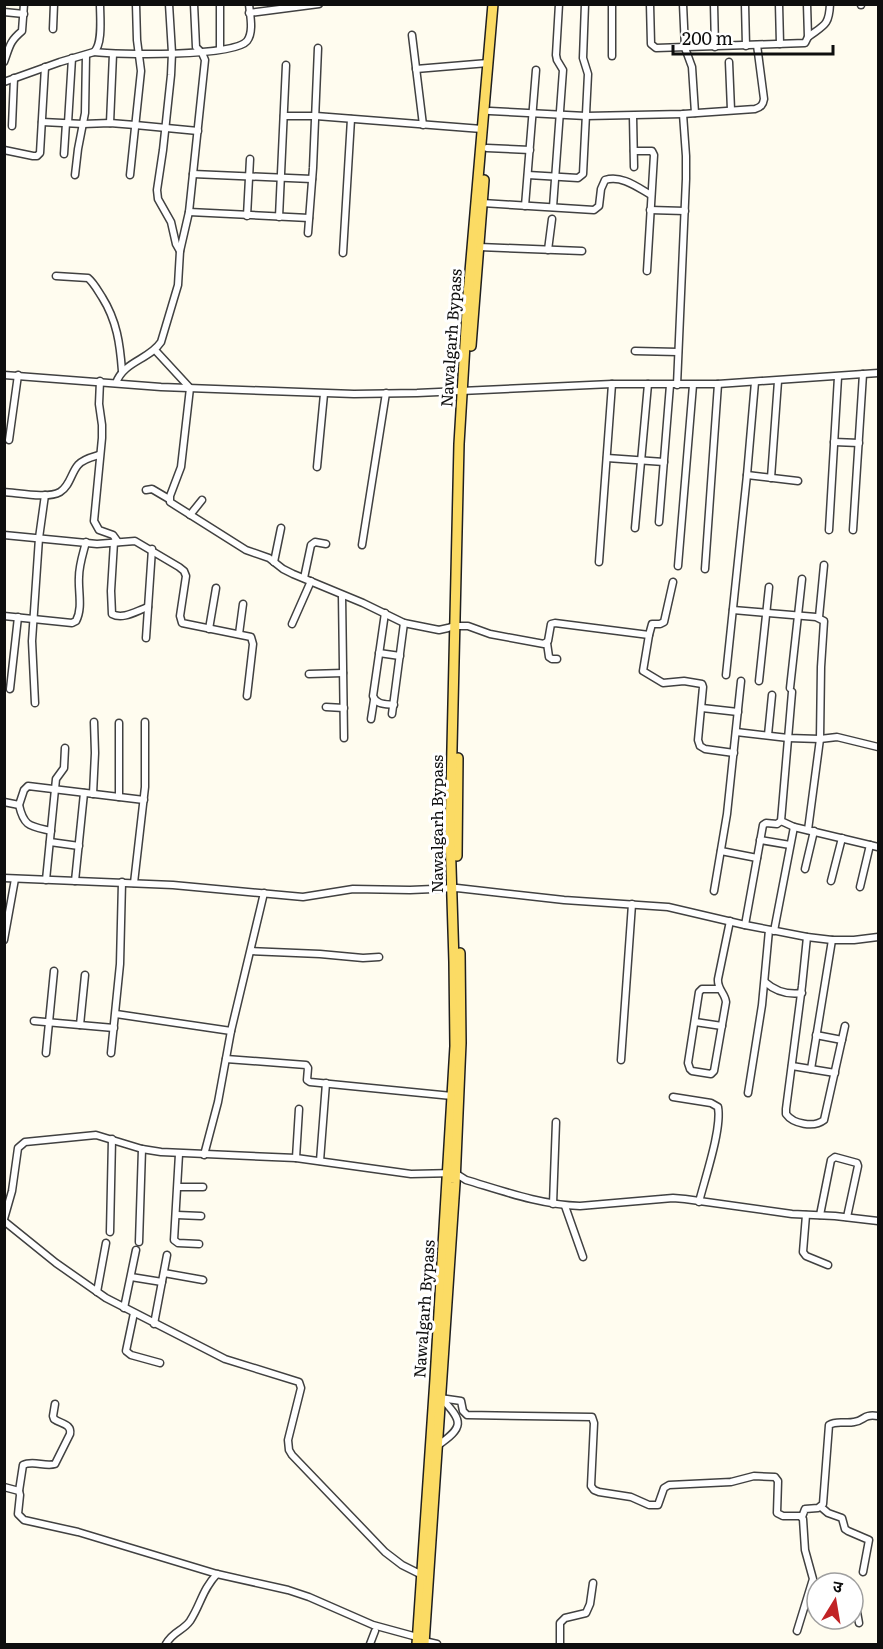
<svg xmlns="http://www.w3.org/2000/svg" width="883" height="1649" font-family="Literata,'Noto Sans Devanagari',serif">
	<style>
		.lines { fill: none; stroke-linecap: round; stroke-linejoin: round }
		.street-casing { stroke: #414141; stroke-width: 9 }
		.primary-casing { stroke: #1f1f1f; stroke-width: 12 }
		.street { stroke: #fff; stroke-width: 6 }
		.primary { stroke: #fbdb64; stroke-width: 9 }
		.labels { text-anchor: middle; stroke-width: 6; stroke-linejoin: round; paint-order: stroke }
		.street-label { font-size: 16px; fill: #0e0e0e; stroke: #fff }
	</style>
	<rect width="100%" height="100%" fill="#fffcef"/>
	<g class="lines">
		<g class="street-casing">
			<g id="street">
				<path d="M169 4 172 53 171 75 163 150 157 190 158 199 171 222 176 244 180 251"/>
				<path d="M220 4V49"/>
				<path d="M650 4 651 44 656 48 805 43 808 37 807 4"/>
				<path d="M683 4 685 48 692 67 695 113"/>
				<path d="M714 4 715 47"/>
				<path d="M745 4 746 46"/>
				<path d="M779 4 780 44"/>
				<path d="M861 5V4"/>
				<path d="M4 12 24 14"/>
				<path d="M249 13 319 4"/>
				<path d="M53 29 54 4"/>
				<path d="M412 35 423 125"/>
				<path d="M808 37C824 25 829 26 830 4"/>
				<path d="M94 52C117 55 234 57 247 41 254 32 250 15 249 4"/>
				<path d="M612 56V4"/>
				<path d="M4 62C10 46 9 42 22 31L24 4"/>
				<path d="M729 62 731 110"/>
				<path d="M416 69 488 63"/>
				<path d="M4 82 60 62 94 52C103 44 100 17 100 4"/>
				<path d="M490 111 586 116 683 114 755 109C761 107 763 105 764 99L757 45"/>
				<path d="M284 116H316L482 129"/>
				<path d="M633 116 634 167"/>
				<path d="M42 122 83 124 110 123 135 125 198 131"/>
				<path d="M68 123 72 58"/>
				<path d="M110 123 113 54"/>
				<path d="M12 126 14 78"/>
				<path d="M487 148 530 150"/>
				<path d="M4 150 33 156H37L40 153 45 67"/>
				<path d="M634 151H652L654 155 647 271"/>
				<path d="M64 154 66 123"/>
				<path d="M193 174 312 179"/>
				<path d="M75 175 78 149 85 113 86 55"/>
				<path d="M130 175 141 71 137 40 136 4"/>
				<path d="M528 175 578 178 583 174 588 74 583 58 585 4"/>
				<path d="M482 203 594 210 599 206 601 189 605 180C622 175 637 187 651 195"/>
				<path d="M525 206 536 70"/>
				<path d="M553 207 563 70 557 60 556 55 559 4"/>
				<path d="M650 210 685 211"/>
				<path d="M189 212 309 218"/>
				<path d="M247 216 250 159"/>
				<path d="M279 217 286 65"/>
				<path d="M308 233 313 168 318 48"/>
				<path d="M479 247 582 251"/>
				<path d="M548 250 552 219"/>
				<path d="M343 253 351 119"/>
				<path d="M56 276 88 278C94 283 98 291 102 297 117 321 120 344 122 371"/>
				<path d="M155 350 190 388 181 467 170 496V502L246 550 269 558 283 569 293 574 363 603 404 623 439 630 448 628 454 626H468L490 634 544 644 548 641 551 624 555 623 649 635 652 624H660L664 622 673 582"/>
				<path d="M635 351 678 352"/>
				<path d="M4 375 161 387 354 394 417 393 612 384H718L878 373"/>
				<path d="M100 381 99 404 102 425V438L94 521 99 530 113 535 118 542"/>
				<path d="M116 383C124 361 149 360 161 342L178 285 180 251 189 212 205 60 202 53 196 47 194 4"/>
				<path d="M677 385 686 179V156L683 114"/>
				<path d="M9 440 18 375"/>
				<path d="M834 442 859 443"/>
				<path d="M607 458 664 462"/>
				<path d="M317 467 324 394"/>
				<path d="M747 475 798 481"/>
				<path d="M771 478 778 381"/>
				<path d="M146 490 152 489 169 499"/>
				<path d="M4 492C19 493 48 499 60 492 70 486 71 473 78 465 83 459 92 457 99 455"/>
				<path d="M190 515 202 500"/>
				<path d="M659 522 670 385"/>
				<path d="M635 528 648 384"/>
				<path d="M829 530 838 377"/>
				<path d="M853 530 863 374"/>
				<path d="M4 535 97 544 135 541 179 567 184 571 186 576 180 616 182 623 251 637 253 644 247 696"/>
				<path d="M114 542 111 591 112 614C123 620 136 611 148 607"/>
				<path d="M362 545 386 393"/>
				<path d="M274 562 281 528"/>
				<path d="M599 562 612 384"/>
				<path d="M678 566 693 385"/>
				<path d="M705 569 718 384"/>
				<path d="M304 578 311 545 315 542 326 544"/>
				<path d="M342 595 344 738"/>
				<path d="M733 610 816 617 824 621 821 667 820 739 808 830"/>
				<path d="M385 613 373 696C376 705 386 704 394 705"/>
				<path d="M4 616 72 623 76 621C83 608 78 591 79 577 79 565 83 554 86 542"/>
				<path d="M819 617 824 565"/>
				<path d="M292 624 311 581"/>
				<path d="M209 629 216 588"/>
				<path d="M239 634 243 604"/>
				<path d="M649 635 643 671 663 683 684 681 702 684 703 687 698 740 700 746 705 749 734 753"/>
				<path d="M146 638 152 549"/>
				<path d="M547 643 549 657 552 659H557"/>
				<path d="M379 653 400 656"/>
				<path d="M309 674 343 673"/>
				<path d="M726 675 747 475 755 382"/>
				<path d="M759 681 769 587"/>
				<path d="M790 688 802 579"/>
				<path d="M10 689 18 617"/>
				<path d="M792 692 781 821 794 827 878 847"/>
				<path d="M35 703 32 641 39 538 45 495"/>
				<path d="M326 707 344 708"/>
				<path d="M702 708 738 712"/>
				<path d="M392 714 404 623"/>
				<path d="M371 719 374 700"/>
				<path d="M736 732 788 738 820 739 837 737 878 747"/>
				<path d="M768 735 772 695"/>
				<path d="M93 794 95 753 94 722"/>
				<path d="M119 797V723"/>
				<path d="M4 802 19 805C24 827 30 826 51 831"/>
				<path d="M19 805 24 790 28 786 144 800"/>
				<path d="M760 840 790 845"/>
				<path d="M50 842 79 846"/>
				<path d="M721 851 757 858"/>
				<path d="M805 869 814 831"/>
				<path d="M4 878 173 885 303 897 353 889 410 890 457 888 564 900 668 907 745 925 807 937 832 940H854L878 937"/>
				<path d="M46 880 56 779 64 768 65 748"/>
				<path d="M75 881 84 793"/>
				<path d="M831 881 842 838"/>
				<path d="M134 883 145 787V722"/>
				<path d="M860 887 870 845"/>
				<path d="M714 891 727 814 741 681"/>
				<path d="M745 925 763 825 766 823 777 824 781 821"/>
				<path d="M774 931 794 827"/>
				<path d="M807 937 802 986 786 1109V1114C793 1124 814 1128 824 1120L845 1026"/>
				<path d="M4 940 15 879"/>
				<path d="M251 951 320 954 363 958 379 957"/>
				<path d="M765 982C775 991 788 995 802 993"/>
				<path d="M719 989H702L699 992 688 1063 690 1069 692 1071 711 1074 714 1071 726 1002C725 993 717 989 718 979L730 921"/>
				<path d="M116 1014 231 1031"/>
				<path d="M34 1021 114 1028"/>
				<path d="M695 1022 722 1026"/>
				<path d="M80 1025 85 975"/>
				<path d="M816 1035 842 1040"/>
				<path d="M46 1053 54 971"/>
				<path d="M111 1053 120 964 122 882"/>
				<path d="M226 1059 306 1065 308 1068 307 1080 310 1082 452 1096"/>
				<path d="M621 1060 632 904"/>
				<path d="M792 1066 835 1073"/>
				<path d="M811 1069 832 940"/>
				<path d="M748 1093 762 1005 769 930"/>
				<path d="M673 1097 711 1103 718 1107C722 1129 705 1178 699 1202"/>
				<path d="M179 1154 174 1240 178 1243 199 1244"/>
				<path d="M204 1155 218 1102 231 1031 264 893"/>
				<path d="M296 1158 299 1109"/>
				<path d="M320 1161 326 1083"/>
				<path d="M178 1187H203"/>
				<path d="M553 1204 556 1122"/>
				<path d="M565 1206 583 1257"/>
				<path d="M177 1215 201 1216"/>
				<path d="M806 1215 803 1252 806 1256 828 1265"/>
				<path d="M820 1215 831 1160 835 1157 857 1163 858 1166 847 1217"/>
				<path d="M4 1219 12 1191 18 1148 25 1142 96 1135 142 1149 161 1152 296 1158 411 1174 455 1173 466 1180C503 1191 541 1205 580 1206L673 1198 685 1199 792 1214 835 1216 878 1221"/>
				<path d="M4 1221 56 1263 106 1298 225 1359 299 1382 301 1388 288 1440 289 1450 292 1455 385 1552 402 1565 422 1575"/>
				<path d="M110 1232 112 1139"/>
				<path d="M139 1242 142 1149"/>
				<path d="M164 1273 203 1280"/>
				<path d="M131 1277 162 1282"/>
				<path d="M97 1292 106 1243"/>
				<path d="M124 1308 136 1250"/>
				<path d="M134 1313 126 1351 131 1355 160 1363"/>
				<path d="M154 1324 167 1255"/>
				<path d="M440 1398 461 1401 463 1411 467 1415 592 1417 594 1423 591 1486 594 1490 599 1492 631 1497 649 1505H658L664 1488 669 1485 731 1482 754 1476 775 1477 778 1481 777 1513 783 1516H800L803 1519 805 1550 813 1579 797 1631"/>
				<path d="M437 1446C464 1427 464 1422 441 1398"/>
				<path d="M4 1487 19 1491 20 1495 18 1514 24 1520 78 1532 217 1574 288 1590 309 1597 373 1625 417 1637"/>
				<path d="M19 1491 23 1465C33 1460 45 1467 55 1464L70 1434C72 1424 61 1424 54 1419L53 1416 55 1404"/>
				<path d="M821 1507 828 1513 842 1518 845 1529 848 1531 869 1540 863 1572"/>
				<path d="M802 1517 805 1509 818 1508 823 1504 829 1425C837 1420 845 1424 854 1422 866 1420 862 1414 878 1416"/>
				<path d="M853 1605 857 1612 859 1623"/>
				<path d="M424 1641 437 1644"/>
				<path d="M166 1644C173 1631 183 1631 190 1621 201 1604 202 1590 217 1574"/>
				<path d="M370 1644 375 1631"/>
				<path d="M560 1644V1623L565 1618 586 1613 590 1604 593 1583"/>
			</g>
		</g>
		<g class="primary-casing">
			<g id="primary">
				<path d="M471 346 484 180"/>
				<path d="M457 856 458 758"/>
				<path d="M417 1644 435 1379 455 1046 454 962 450 835 459 444 468 295 493 4"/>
				<path d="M424 1644 455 1183 461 1043 460 953"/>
			</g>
		</g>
		<use href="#street" class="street"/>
		<use href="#primary" class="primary"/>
	</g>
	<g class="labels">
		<g class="street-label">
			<text transform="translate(451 338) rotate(-86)" y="6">Nawalgarh Bypass</text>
			<text transform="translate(437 824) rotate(-90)" y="6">Nawalgarh Bypass</text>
			<text transform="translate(424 1309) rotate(-86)" y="6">Nawalgarh Bypass</text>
		</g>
	</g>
	<rect width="883" height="1649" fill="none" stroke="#0e0e0e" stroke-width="12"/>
	<g transform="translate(835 1601) rotate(11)"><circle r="28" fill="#ffffff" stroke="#9f9f9f" stroke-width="1.5"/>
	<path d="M0-4.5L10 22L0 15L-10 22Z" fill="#c12325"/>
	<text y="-9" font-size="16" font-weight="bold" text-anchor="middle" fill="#0e0e0e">उ</text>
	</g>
	<path d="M673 45v9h160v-9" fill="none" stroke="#0e0e0e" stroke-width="3"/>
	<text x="682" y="45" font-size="18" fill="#0e0e0e" stroke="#ffffff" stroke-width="4.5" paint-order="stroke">200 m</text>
</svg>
